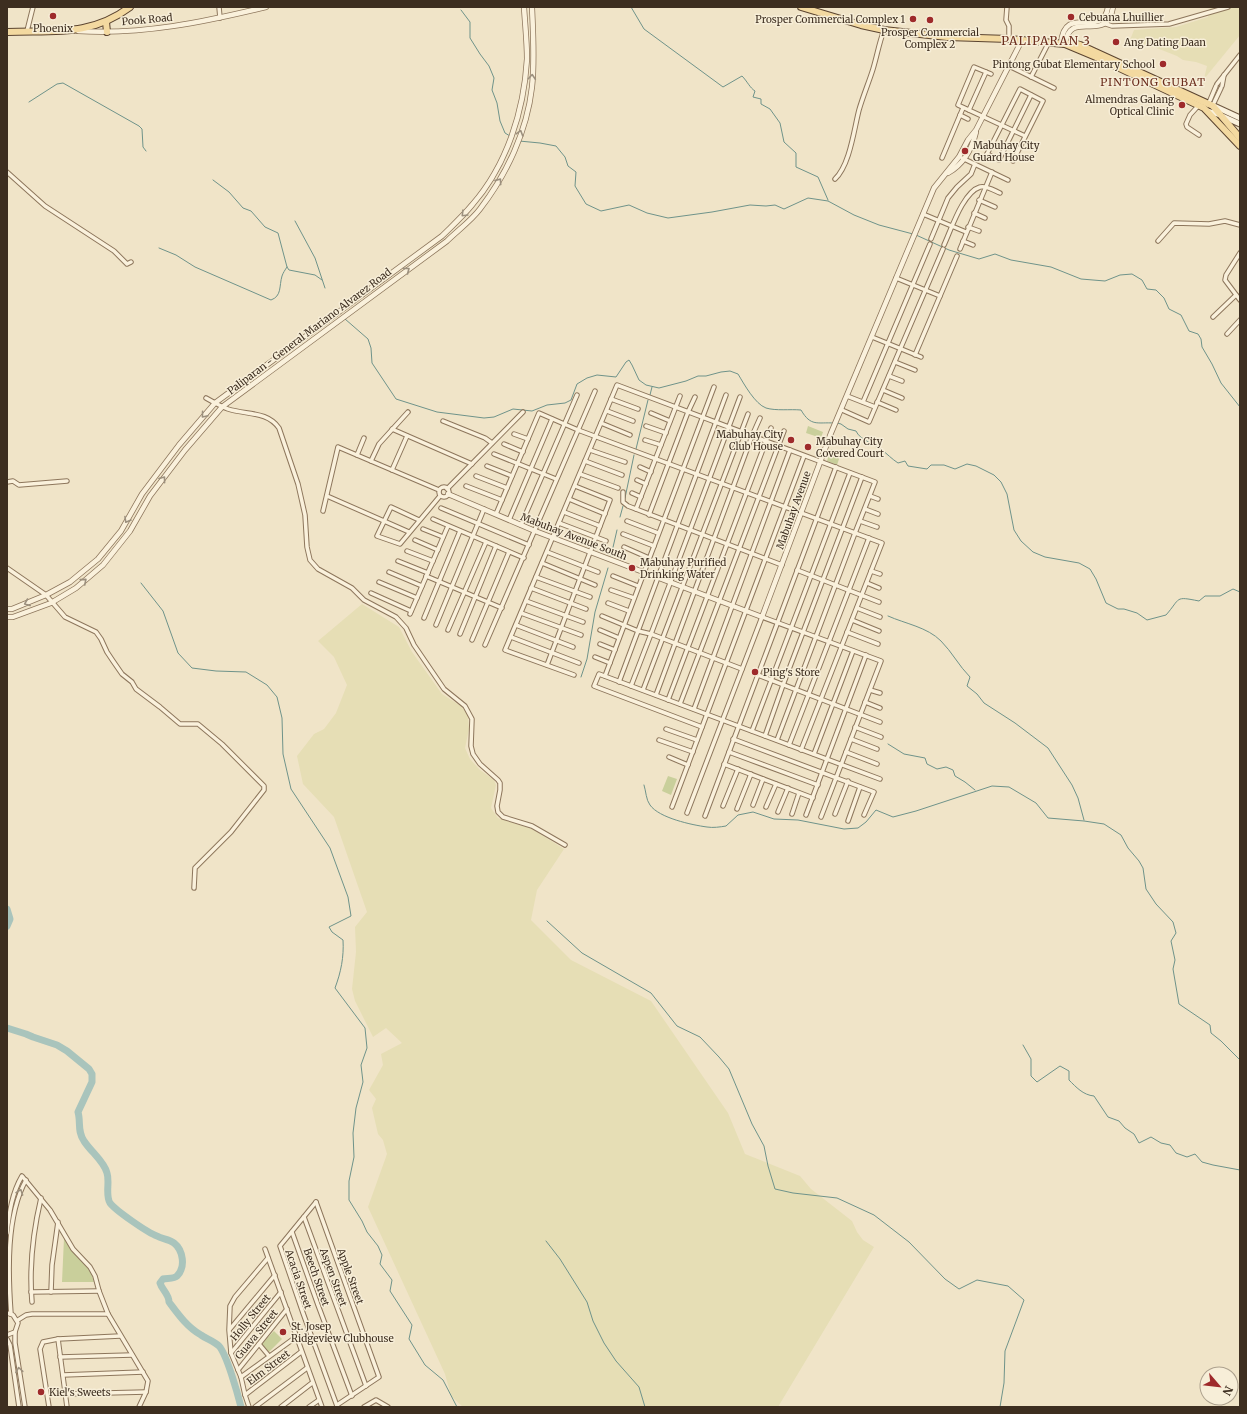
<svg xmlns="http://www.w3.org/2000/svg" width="1247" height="1414" font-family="Merriweather,serif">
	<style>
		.farmland { fill: #e6deb5 }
		.green { fill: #c9cf9b }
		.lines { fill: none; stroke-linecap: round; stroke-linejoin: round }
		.stream { stroke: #6f938a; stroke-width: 1 }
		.river { stroke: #a9c4bc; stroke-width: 7 }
		.minor-casing { stroke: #8d765c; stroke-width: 5.5 }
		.tertiary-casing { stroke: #8d765c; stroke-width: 6 }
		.secondary-casing { stroke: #6f573f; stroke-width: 7 }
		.primary-casing { stroke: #5b4430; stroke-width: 8 }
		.minor { stroke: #faf1dc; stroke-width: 3.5 }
		.tertiary { stroke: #faf1dc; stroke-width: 4.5 }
		.secondary { stroke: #faf1dc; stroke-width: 5 }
		.primary { stroke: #f3d9a0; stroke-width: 6 }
		.oneway { stroke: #9c907e }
		.poi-dot { fill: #9e2a2b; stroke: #f7eed8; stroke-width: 1.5 }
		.labels { text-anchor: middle; stroke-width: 3; stroke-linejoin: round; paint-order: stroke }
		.poi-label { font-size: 10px; fill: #3d2e20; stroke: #f7eed8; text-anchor: start }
		.street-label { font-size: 10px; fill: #3d2e20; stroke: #f7eed8 }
		.neighbourhood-label { font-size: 11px; letter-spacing: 1px; fill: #6b2e1e; stroke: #f7eed8 }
		.quarter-label { font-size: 12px; letter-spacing: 1px; fill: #6b2e1e; stroke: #f7eed8 }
	</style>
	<rect width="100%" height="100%" fill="#f0e4c8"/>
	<g class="farmland">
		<path d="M1210 7H1240V35L1204 79 1207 66 1196 62 1183 60 1177 56 1154 47 1130 40 1134 30 1176 27 1208 17Z"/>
		<path d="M362 604 399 627 412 652 442 694 461 706 468 715 469 729 465 748 470 759 480 770 494 780 496 785 491 808 498 818 532 829 564 849 537 890 531 920 571 960 651 1001 728 1113 745 1154 800 1176 811 1189 852 1221 857 1232 863 1240 874 1247 778 1407H463L451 1396 445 1374 368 1207 387 1154 383 1140 378 1134 372 1108 376 1099 369 1090 383 1065 381 1054 402 1043 386 1028 373 1037 355 1001 352 989 356 952 355 927 367 912 334 817 303 784 297 756 314 734 324 729 336 713 347 685 334 657 318 641Z"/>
	</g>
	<g class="green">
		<path d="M808 426 823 432 821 438 806 433Z"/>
		<path d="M831 449 841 453 837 465 827 461Z"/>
		<path d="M668 776 677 779 671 795 662 791Z"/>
		<path d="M64 1238 77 1257 89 1267 94 1282H62Z"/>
		<path d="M274 1331 282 1339 269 1352 261 1344Z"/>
	</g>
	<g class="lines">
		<g class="stream">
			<path d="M631 7 644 29 723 87 742 76C747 81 750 88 755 91L753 97 761 99V104L770 109 780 123 784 142 796 153V167L818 177 828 200"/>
			<path d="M461 10 470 22V38L480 54 489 66 494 78 492 90 497 103 500 121 505 133 510 136"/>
			<path d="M29 102 57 84 63 83 139 126 142 129 143 147 146 151"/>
			<path d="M519 141 540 143 556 146 565 157 568 166 576 172 575 186 586 204 601 211 629 205 647 213 668 218 712 212 750 205 766 206 775 205 784 209 808 198 828 201 854 215 879 225 913 234"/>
			<path d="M213 180 229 192 243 208 251 211 265 227 278 233 287 267 289 270 315 275 322 280"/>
			<path d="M295 221 315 258 325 288"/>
			<path d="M916 235 949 250 979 259 995 254 1011 260 1051 267 1081 279 1105 281 1120 275 1132 274 1142 280 1147 289 1156 290 1164 298 1169 309 1181 315 1189 331 1198 334 1201 339 1202 347 1212 364 1221 383 1240 407"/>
			<path d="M159 248 176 255 195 267 271 300C282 296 279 286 282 276 283 273 285 270 287 267"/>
			<path d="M345 319 368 339 371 348 372 363 396 399 437 412 484 418 494 417 513 409 532 411 547 405 565 403 571 400 577 384 587 378 597 375 616 377 626 362 629 360 632 365 639 380 646 385 659 388 686 381 698 376H706L721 372 730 371 738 374C744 384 755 404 766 408 776 411 790 409 801 410 811 427 817 422 834 423"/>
			<path d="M650 395 652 387"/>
			<path d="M837 423 841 424 848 429 856 431C860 440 873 443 881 449 887 454 892 459 898 463L905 461 908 466 927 469 931 465H944L955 469 967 464 976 466 994 475 1001 482 1007 494 1014 530 1021 541 1033 552 1045 557 1079 563 1090 569 1096 579 1106 603 1118 609H1124L1137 613 1147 620 1166 615C1181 598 1174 596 1199 601L1205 596H1220L1233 589 1240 592"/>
			<path d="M636 449 648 400"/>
			<path d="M625 498 634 455"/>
			<path d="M620 517 623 506"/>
			<path d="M611 556 617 530"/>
			<path d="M141 583 163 611 178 653 192 668 216 671 246 672 267 685 277 697 282 718 283 754 291 789 330 848 348 897 351 916 329 927 332 932 343 940C344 957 341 972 335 988L365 1028 367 1048 361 1065 363 1082 356 1108 353 1133 354 1157 349 1181V1200L362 1221 367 1232 378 1246 382 1255 380 1264 392 1280 390 1291 412 1325 409 1339 425 1365 443 1380 457 1407"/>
			<path d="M888 616C906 624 927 627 941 641 952 652 959 666 970 677L967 686 977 694 984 703 1015 723 1048 748 1072 785 1078 798 1084 820"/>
			<path d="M581 677 587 659 595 612 608 568"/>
			<path d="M888 744 904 754 925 758 927 764 937 769 946 767 953 770 955 776 965 782 975 790"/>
			<path d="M644 785C646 791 646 800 650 805 659 818 692 825 707 827 713 828 720 827 726 826L738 815 753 812 774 819 798 820 844 829 858 828 866 822 876 810 893 817 916 811 992 786 1009 787 1036 803 1048 818 1084 821 1104 824 1121 835 1128 848 1139 861 1143 868 1146 889 1156 904 1173 922 1176 933 1171 941 1175 960 1173 969 1179 1004 1210 1025 1211 1033 1221 1041 1240 1060"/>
			<path d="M547 921 582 953 651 993 677 1026 700 1037 719 1057 729 1069 752 1124 764 1146 768 1166 775 1189 793 1193 837 1198 874 1215 909 1242 945 1279 959 1289 977 1280 1008 1286 1024 1300 1005 1351 1004 1383 1000 1407"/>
			<path d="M1023 1045 1031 1059V1076L1037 1082 1060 1066 1069 1071V1080C1076 1087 1083 1095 1094 1096L1108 1117 1119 1121 1125 1128 1134 1134 1139 1143 1151 1137 1161 1143 1170 1145 1176 1153 1187 1157 1195 1154 1202 1162 1213 1165 1240 1170"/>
			<path d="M546 1241 560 1259 587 1302 593 1321 604 1343 616 1361 639 1387 645 1407"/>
		</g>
		<g class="river">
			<path d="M7 909 10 919 7 926"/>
			<path d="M7 1028 26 1034 33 1037 57 1045 67 1051 89 1069 92 1074V1082L78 1112C81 1122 77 1131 84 1141 91 1152 104 1161 107 1173 110 1182 105 1195 110 1203 115 1210 148 1233 157 1236 162 1239 169 1239 174 1243 183 1250 186 1267 177 1276 174 1279 167 1278 163 1279L160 1283C162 1290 169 1294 169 1302 178 1314 187 1327 201 1335 207 1339 214 1341 219 1346 227 1355 238 1395 241 1407"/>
		</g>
		<g class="minor-casing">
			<g id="minor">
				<path d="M219 7 220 18"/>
				<path d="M1007 7 1006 20 1009 26V39"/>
				<path d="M1103 23 1112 26 1169 24 1228 7"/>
				<path d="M27 31 33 7"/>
				<path d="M1009 66 1054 88"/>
				<path d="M991 74 974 67 958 105 1025 136"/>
				<path d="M1031 77 1049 42"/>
				<path d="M1217 84 1240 55"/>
				<path d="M1222 86 1224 75"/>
				<path d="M1199 105 1190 115 1186 124 1187 127 1199 135"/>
				<path d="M1208 105 1216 86"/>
				<path d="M1212 107 1221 88"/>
				<path d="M969 110 986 72"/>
				<path d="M960 115 968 119"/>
				<path d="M987 154 999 160 1031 95"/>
				<path d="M942 158 963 108"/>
				<path d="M962 158 1008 180"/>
				<path d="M985 158 1020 89 1043 101 1013 161"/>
				<path d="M7 172 45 206 114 251 127 264 131 262"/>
				<path d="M835 179C850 165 854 129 859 110 863 96 869 82 873 69 877 56 879 43 884 30"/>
				<path d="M979 200 995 207"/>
				<path d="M974 213 985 218"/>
				<path d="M923 214 966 232"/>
				<path d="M968 227 979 231"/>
				<path d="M931 239 948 198 957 187 971 174 975 164"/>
				<path d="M963 241 973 245"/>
				<path d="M1158 241 1174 223 1209 224 1225 221 1240 225"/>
				<path d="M944 245C951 230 963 192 980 187 986 185 995 191 1000 193"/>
				<path d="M960 249 992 172"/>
				<path d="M1240 253 1226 275 1225 280 1240 300"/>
				<path d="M896 278 940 296"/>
				<path d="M1213 317 1236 295"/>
				<path d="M1227 334 1240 320"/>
				<path d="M872 337 921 357"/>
				<path d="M915 355 957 256"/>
				<path d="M895 362 915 370"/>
				<path d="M889 376 902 381"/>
				<path d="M883 390 902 398"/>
				<path d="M847 396 875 407"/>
				<path d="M206 398C213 402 220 406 228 409 247 415 267 411 279 428L298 484 305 515 307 547 310 560 318 569 352 588 364 600 396 617 406 628 414 645 444 689 465 706 472 719 471 746 473 754 480 764 498 780 500 783V790L497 806 498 812 503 817 532 826 565 845"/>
				<path d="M611 399 638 409"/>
				<path d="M863 402 930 244"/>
				<path d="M877 402 896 410"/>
				<path d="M842 410 869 422 943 249"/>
				<path d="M607 411 633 421"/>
				<path d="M651 413 670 421"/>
				<path d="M443 421 485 438 492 443"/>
				<path d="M601 423 630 435"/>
				<path d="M646 426 666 433"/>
				<path d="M392 429 472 464"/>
				<path d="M514 434 528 439"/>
				<path d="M645 440 661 445"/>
				<path d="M504 444 523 452"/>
				<path d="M590 450 625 462"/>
				<path d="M494 454 556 479"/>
				<path d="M357 455 364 438"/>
				<path d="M371 461 379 444 408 412"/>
				<path d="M585 461 622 475"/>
				<path d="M487 466 512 476"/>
				<path d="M640 467 651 472"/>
				<path d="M392 470 407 436"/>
				<path d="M580 474 618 488"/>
				<path d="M476 476 507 488"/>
				<path d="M637 480 646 484"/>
				<path d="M7 482 13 481 19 485 67 481"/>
				<path d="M466 486 502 500"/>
				<circle cx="444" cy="492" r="5"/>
				<path d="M447 489 523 412"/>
				<path d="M623 492V502L628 506 782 565"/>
				<path d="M632 493 641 497"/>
				<path d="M327 496 409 532"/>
				<path d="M870 496 878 499"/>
				<path d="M569 499 605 514"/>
				<path d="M441 508 529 545"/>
				<path d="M636 509 680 396"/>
				<path d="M865 509 878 514"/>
				<path d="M323 511 338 447 439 490"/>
				<path d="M564 512 600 526"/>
				<path d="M496 514 539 413 578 430 882 543 801 750"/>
				<path d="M649 515 688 412 695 397"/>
				<path d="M433 519 524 558"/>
				<path d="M419 520 391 507 377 536 400 544 440 496"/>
				<path d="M509 520 552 419"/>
				<path d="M627 521 658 533"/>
				<path d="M860 521 877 527"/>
				<path d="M559 523 606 541"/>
				<path d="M521 525 577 395"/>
				<path d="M423 529 443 537"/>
				<path d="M623 534 654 546"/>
				<path d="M415 540 438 550"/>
				<path d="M624 547 649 558"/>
				<path d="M407 551 433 561"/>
				<path d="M547 552 598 572"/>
				<path d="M398 561 428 573"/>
				<path d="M542 563 595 585"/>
				<path d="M7 568 46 595 65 617 96 632 101 639 107 652 113 661 122 674 132 682 136 689 160 707 180 724H198L222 744 264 786V790L231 832 195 868 194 888"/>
				<path d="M797 570 879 602"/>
				<path d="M871 571 880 574"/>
				<path d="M389 572 422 586"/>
				<path d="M426 576 502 608"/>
				<path d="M613 576 638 586"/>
				<path d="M536 577 590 597"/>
				<path d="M379 582 417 598"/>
				<path d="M867 583 879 588"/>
				<path d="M531 588 586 609"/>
				<path d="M611 590 634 598"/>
				<path d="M371 593 411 611"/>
				<path d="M526 601 583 622"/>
				<path d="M608 603 629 611"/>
				<path d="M857 608 880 617"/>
				<path d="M521 613 581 635"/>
				<path d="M410 614 448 526"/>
				<path d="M602 616 638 631 651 634 742 669"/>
				<path d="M424 618 460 531"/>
				<path d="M852 620 879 631"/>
				<path d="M436 625 484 509"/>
				<path d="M516 625 573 647"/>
				<path d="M448 630 486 542"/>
				<path d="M600 630 619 638"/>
				<path d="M847 632 878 644"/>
				<path d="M460 634 496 546"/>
				<path d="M511 637 579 663"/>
				<path d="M472 640 509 552"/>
				<path d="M600 644 615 650"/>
				<path d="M485 645 595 391"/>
				<path d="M595 657 610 663"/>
				<path d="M547 665 610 500 575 486"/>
				<path d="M574 675 505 650 617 385 875 482 855 533 777 740"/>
				<path d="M758 675 880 722"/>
				<path d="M605 676 714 387"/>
				<path d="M619 682 726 395"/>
				<path d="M631 686 651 634 740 397"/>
				<path d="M643 690 748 414"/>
				<path d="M870 690 880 693"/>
				<path d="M656 695 752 436 760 418"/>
				<path d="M668 700 771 428"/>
				<path d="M865 702 880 708"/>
				<path d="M680 704 784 431"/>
				<path d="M694 709 790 450"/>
				<path d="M702 727 594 686 599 674 880 779"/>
				<path d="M855 727 881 737"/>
				<path d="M666 729 697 740"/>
				<path d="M752 731 850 473"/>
				<path d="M765 736 783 685 862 477"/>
				<path d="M733 739 874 792 864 815"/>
				<path d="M851 739 877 749"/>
				<path d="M659 740 693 752"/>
				<path d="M789 745 869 538"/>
				<path d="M729 752 818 785"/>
				<path d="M846 752 877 764"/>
				<path d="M814 754 853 651"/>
				<path d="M669 757 688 765"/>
				<path d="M724 764 813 798"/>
				<path d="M753 805 763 779"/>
				<path d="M723 806 738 769"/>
				<path d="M672 807 804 456"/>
				<path d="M766 807 776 784"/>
				<path d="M737 809 751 774"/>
				<path d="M778 812 788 788"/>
				<path d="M687 813 762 617 881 661 821 817"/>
				<path d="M792 814 799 793"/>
				<path d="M835 814 848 781"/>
				<path d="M806 815 866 655"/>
				<path d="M705 816 836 467"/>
				<path d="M848 821 860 787"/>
				<path d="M316 1202 379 1377 337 1405"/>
				<path d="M316 1202 280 1246 303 1313 337 1406"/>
				<path d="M304 1217 366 1386"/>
				<path d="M292 1232 318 1305 352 1396"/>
				<path d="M7 1233C9 1213 12 1193 22 1176L50 1210 73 1249 90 1267 95 1276 99 1291 108 1314 148 1381 146 1392 139 1407"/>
				<path d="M265 1249 322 1407"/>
				<path d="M31 1292 99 1291"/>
				<path d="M51 1292 52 1265 58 1222"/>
				<path d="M32 1302C29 1267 33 1232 41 1198"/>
				<path d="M7 1313 13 1315 18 1323 15 1332 7 1335"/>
				<path d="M11 1314C8 1273 6 1216 26 1180"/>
				<path d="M18 1320 26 1315 32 1314H108"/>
				<path d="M230 1329 275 1275"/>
				<path d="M15 1332V1343L25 1407"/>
				<path d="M7 1339 10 1345 19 1407"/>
				<path d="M58 1339 67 1407"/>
				<path d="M259 1344 269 1356"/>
				<path d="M231 1353 281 1292"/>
				<path d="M60 1357 132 1355"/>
				<path d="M238 1370 287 1309"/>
				<path d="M63 1375 143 1372"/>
				<path d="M241 1377 296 1337"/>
				<path d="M65 1394 146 1392"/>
				<path d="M245 1395 301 1352"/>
				<path d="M49 1407 40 1349 43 1342 58 1339 120 1336"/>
				<path d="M249 1407 245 1395 241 1377 231 1353 229 1330 230 1306 235 1297 268 1258"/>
				<path d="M255 1407 307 1368"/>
				<path d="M281 1407 312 1383"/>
				<path d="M309 1407 319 1400"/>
				<path d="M364 1407 376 1400 388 1407"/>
			</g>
		</g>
		<g class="tertiary-casing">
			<g id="tertiary">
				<path d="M78 31C142 35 204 22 266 7"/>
				<path d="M1061 44C1064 2 1103 40 1108 7"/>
				<path d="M1065 44C1070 7 1107 46 1113 7"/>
				<path d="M948 173C964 164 972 149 976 132"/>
				<path d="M448 494 535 531 762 617 831 433 934 188 959 157 968 140 976 130 1022 40"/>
				<path d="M7 609H12L46 595 70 582 98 559 121 531 142 494 179 445 215 403 442 236C452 226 463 216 472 205 507 165 524 111 527 59 527 42 525 24 524 7"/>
				<path d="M7 617H13L51 603 76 588 103 565 130 531 150 496 185 450 222 407 447 241C457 231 471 221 480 209 507 174 527 131 532 87 535 60 533 33 532 7"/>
			</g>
		</g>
		<g class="secondary-casing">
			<g id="secondary">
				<path d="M1214 106 1240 118"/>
				<path d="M1208 111 1220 115 1240 124"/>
			</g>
		</g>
		<g class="primary-casing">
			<g id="primary">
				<path d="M801 7 861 25 884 30 947 37 1009 39 1065 44 1096 57 1204 108 1240 146"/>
				<path d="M106 22 107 32"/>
				<path d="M7 32C53 30 90 37 130 7"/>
				<path d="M1065 44 1073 43 1080 45 1213 106 1240 138"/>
			</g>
		</g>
		<use href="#minor" class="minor"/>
		<use href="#tertiary" class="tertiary"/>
		<use href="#secondary" class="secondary"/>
		<use href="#primary" class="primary"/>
	</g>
	<defs><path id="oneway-chevron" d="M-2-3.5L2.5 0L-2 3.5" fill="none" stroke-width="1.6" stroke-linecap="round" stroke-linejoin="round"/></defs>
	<g class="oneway">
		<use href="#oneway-chevron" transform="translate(532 77) rotate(-86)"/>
		<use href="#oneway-chevron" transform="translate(520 133) rotate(-73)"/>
		<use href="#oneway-chevron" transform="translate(499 181) rotate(-55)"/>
		<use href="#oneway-chevron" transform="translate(464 214) rotate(135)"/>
		<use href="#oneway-chevron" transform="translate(407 270) rotate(-37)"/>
		<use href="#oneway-chevron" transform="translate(204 415) rotate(130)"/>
		<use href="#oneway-chevron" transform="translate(163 479) rotate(-53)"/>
		<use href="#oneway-chevron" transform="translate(127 520) rotate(120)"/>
		<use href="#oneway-chevron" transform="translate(84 581) rotate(-40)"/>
		<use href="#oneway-chevron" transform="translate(27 603) rotate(158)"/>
		<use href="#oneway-chevron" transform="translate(20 1192) rotate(-70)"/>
		<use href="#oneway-chevron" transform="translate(19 1370) rotate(-99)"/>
	</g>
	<g class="poi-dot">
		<circle cx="53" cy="16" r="4"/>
		<circle cx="1071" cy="17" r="4"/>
		<circle cx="913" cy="19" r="4"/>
		<circle cx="930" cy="20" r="4"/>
		<circle cx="1116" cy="42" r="4"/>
		<circle cx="1163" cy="64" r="4"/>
		<circle cx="1182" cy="105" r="4"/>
		<circle cx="965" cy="151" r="4"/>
		<circle cx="791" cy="440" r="4"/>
		<circle cx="808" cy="447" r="4"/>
		<circle cx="632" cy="568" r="4"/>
		<circle cx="755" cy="672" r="4"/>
		<circle cx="283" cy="1332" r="4"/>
		<circle cx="41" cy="1392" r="4"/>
	</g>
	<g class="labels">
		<g class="poi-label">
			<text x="1079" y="21">Cebuana Lhuillier</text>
			<text x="905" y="23" text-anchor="end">Prosper Commercial Complex 1</text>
			<text x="53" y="32" text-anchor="middle">Phoenix</text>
			<text x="930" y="36" text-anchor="middle">Prosper Commercial<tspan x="930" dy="12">Complex 2</tspan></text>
			<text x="1124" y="46">Ang Dating Daan</text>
			<text x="1155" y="68" text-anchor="end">Pintong Gubat Elementary School</text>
			<text x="1174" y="103" text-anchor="end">Almendras Galang<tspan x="1174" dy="12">Optical Clinic</tspan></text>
			<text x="973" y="149">Mabuhay City<tspan x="973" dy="12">Guard House</tspan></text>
			<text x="783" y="438" text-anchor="end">Mabuhay City<tspan x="783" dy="12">Club House</tspan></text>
			<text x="816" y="445">Mabuhay City<tspan x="816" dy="12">Covered Court</tspan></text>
			<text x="640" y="566">Mabuhay Purified<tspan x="640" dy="12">Drinking Water</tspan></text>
			<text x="763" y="676">Ping's Store</text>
			<text x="291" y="1330">St. Josep<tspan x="291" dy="12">Ridgeview Clubhouse</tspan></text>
			<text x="49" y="1396">Kiel's Sweets</text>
		</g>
		<g class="street-label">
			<text transform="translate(147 19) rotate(-5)" y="4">Pook Road</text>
			<text transform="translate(309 331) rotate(-37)" y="4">Paliparan - General Mariano Alvarez Road</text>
			<text transform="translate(793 510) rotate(-70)" y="4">Mabuhay Avenue</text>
			<text transform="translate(574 536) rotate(21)" y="4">Mabuhay Avenue South</text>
			<text transform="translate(351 1276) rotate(70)" y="4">Apple Street</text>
			<text transform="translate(317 1277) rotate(71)" y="4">Beech Street</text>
			<text transform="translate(334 1277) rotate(70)" y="4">Aspen Street</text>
			<text transform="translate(299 1279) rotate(71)" y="4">Acacia Street</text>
			<text transform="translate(250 1317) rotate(-51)" y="4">Holly Street</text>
			<text transform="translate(256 1334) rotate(-51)" y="4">Guava Street</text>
			<text transform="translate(268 1367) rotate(-37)" y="4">Elm Street</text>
		</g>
		<g class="neighbourhood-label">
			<text x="1153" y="86">PINTONG GUBAT</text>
		</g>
		<g class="quarter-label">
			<text x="1046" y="45">PALIPARAN 3</text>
		</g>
	</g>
	<rect width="1247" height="1414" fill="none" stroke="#3d2e20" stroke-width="16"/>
	<g transform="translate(1219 1386) rotate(118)"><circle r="19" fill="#f7eed8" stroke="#ada18e"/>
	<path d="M0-3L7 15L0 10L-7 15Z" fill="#9e2a2b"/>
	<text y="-6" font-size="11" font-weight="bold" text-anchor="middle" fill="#3d2e20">N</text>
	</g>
</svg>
